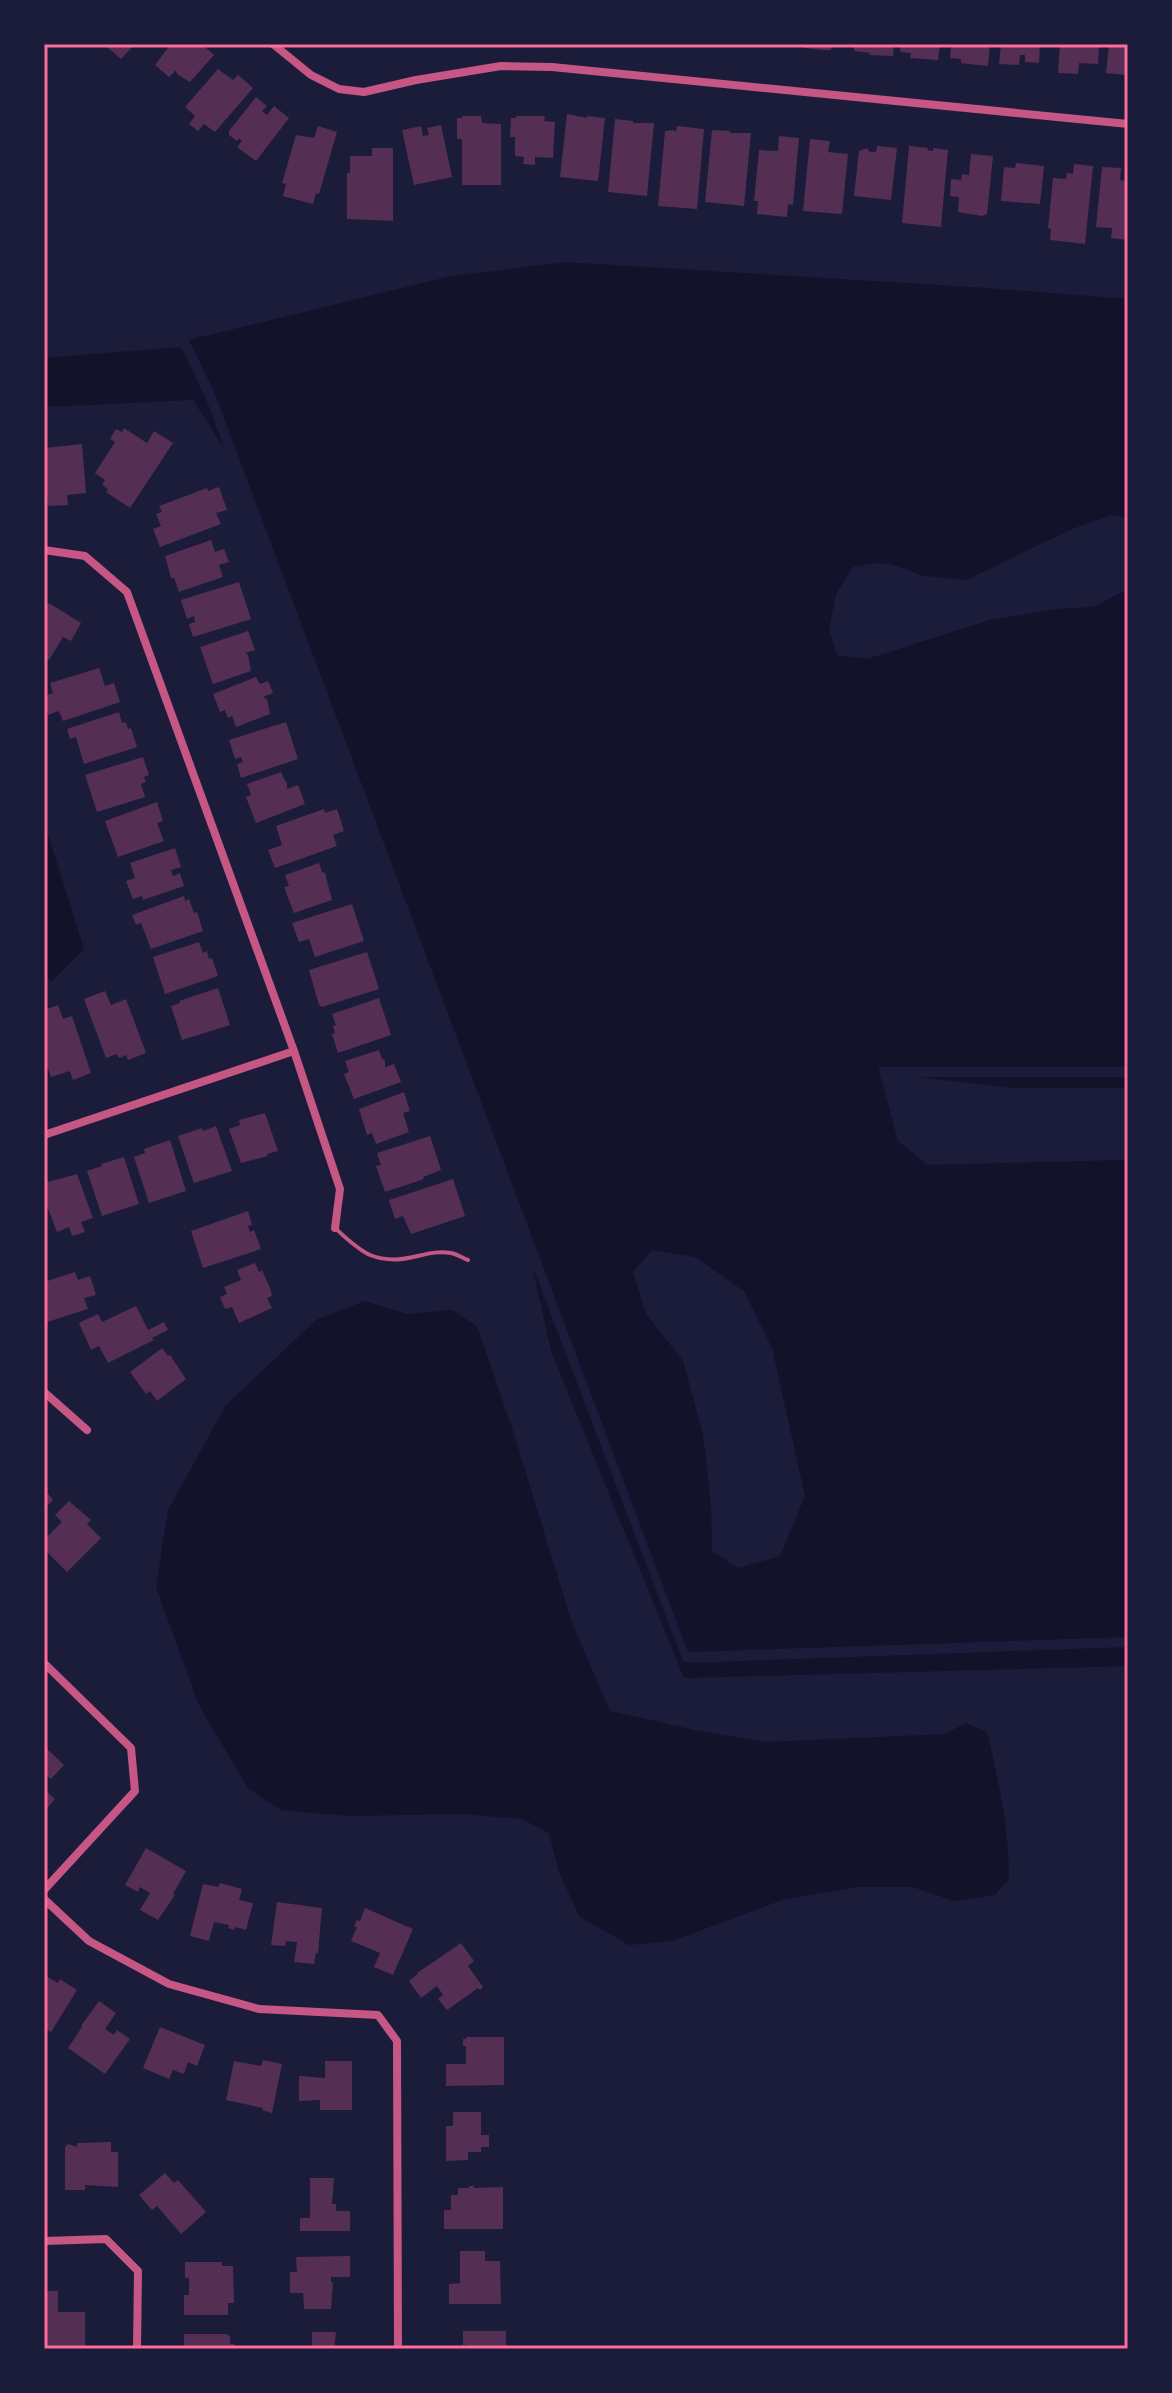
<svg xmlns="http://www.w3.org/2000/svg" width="1172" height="2393" font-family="Jost,sans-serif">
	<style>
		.water { fill: #12122b; fill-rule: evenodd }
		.building { fill: #542f53 }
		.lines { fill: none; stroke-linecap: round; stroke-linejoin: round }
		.service { stroke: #c65784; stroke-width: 4 }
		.minor { stroke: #c65784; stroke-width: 8 }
		.neatline { fill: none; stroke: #ff6b9d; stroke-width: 3 }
	</style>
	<rect width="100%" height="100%" fill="#1b1b3a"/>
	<g class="water">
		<path d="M564 262 987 288 1128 299V518L1112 515 1072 529 966 580 924 576 891 564 875 563 853 567 836 594 829 630 837 655 867 659 990 620 1057 609 1093 607 1128 589V1067H878L898 1141 928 1165 1128 1160V1637L688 1652 215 394 189 340 447 277ZM652 1250 695 1257 744 1291 772 1348 805 1496 780 1556 738 1568 712 1551 711 1505 703 1434 683 1361 646 1314 633 1272Z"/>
		<path d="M181 347 206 399 225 450 193 400 44 407V358Z"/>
		<path d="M44 822 84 949 52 981 44 977Z"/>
		<path d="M918 1077H1128V1088H1013Z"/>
		<path d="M532 1265 683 1661 689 1663 1128 1647V1666L684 1678 551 1351Z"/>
		<path d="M365 1301 407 1314 452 1310 477 1326 512 1428 571 1620 610 1711 699 1731 767 1742 945 1734 966 1723 987 1732C999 1781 1009 1829 1009 1879L995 1895 954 1901 913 1887H859L785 1899 672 1941 629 1945 579 1916 559 1872 549 1833 522 1819 460 1814 349 1816 281 1810 248 1788 199 1705 156 1587 168 1510 226 1405 316 1320Z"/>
	</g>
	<g class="building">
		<path d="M109 44H135L121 59 107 47Z"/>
		<path d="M171 44H208L205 47 214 55 190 82 177 74 176 70 169 77 155 65Z"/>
		<path d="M804 44H843V47L832 46 831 50H823L804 48Z"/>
		<path d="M854 44H894L893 56 869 55 870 53 854 51Z"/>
		<path d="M901 44H940L938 60 910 58 911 53 900 52Z"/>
		<path d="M951 44H990L988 66 969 64 961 63V59L950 58Z"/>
		<path d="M1001 44H1040L1039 63 1025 62V55H1020L1019 65 999 64Z"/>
		<path d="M1060 44H1099L1098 64 1079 63 1078 74 1058 73Z"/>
		<path d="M1109 44H1128V67H1126L1125 75 1106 73Z"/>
		<path d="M218 69 233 80 238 75 253 88 215 132 204 124 198 131 189 124 195 116 185 107Z"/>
		<path d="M256 97 267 106 262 111 267 115 274 106 289 118 256 161 237 147 242 141 239 138 237 141 229 135V131Z"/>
		<path d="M567 114 587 118V116L605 118 598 181 560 177Z"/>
		<path d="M462 116H481L482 123 501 124V185H462V139H457V118H462Z"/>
		<path d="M516 116H545L544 121 555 122 553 158 535 157V165L523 164 524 157 515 156V137H510L511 118H516Z"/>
		<path d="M615 119 633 121V123H654L647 196 608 192Z"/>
		<path d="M441 125 452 177 414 185 402 130 421 126 423 136 429 135 427 128Z"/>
		<path d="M318 126 337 132 319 194 316 193 313 204 283 196 286 184 282 183 296 135 314 138Z"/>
		<path d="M677 126 704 129 697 209 658 206 665 131 673 130 676 132Z"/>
		<path d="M712 130 730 131V133H751L744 206 705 202Z"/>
		<path d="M779 136 799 138 793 205 788 204 787 217 757 214 758 201H754L759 150 778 151Z"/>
		<path d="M810 139 830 141 828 152 848 154 842 214 803 211Z"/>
		<path d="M877 146 897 148 891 200 854 196 859 151 867 148 870 152H876Z"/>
		<path d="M909 146 928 148 927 150 933 151V148L948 150 941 227 902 223Z"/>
		<path d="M372 148H393V221L347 219V173H350V156H372Z"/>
		<path d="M971 154 993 156 987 214 982 216 958 212 959 197 950 196 951 179 961 180 962 174 969 175Z"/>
		<path d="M1016 163 1044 166 1040 204 1001 201 1004 167 1015 168Z"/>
		<path d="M1074 164 1093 166 1085 244 1050 240 1051 229 1048 228 1053 178 1066 179 1067 173 1073 174Z"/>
		<path d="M1102 167 1121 168 1120 180 1128 181V240L1111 238 1112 228 1096 227Z"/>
		<path d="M124 428 147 443 154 431 173 443 130 508 106 492 108 489 102 485 105 480 95 473 115 442 110 439 116 429 122 432Z"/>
		<path d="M82 444 86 493 67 495 68 505 48 506 44 448Z"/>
		<path d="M219 487 227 510 216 513 221 524 160 547 153 529 161 526 156 514 162 512 159 506 207 488 208 491Z"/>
		<path d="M211 540 215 552 224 549 229 562 219 565 223 577 179 592 174 578H171L165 556Z"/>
		<path d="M239 582 251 619 193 637 189 624 195 622 194 616 187 619 181 600Z"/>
		<path d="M49 603 81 623 71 641 63 637 49 660 44 658V607L46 608Z"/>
		<path d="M248 631 255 650 245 653 248 655 251 671 213 684 200 647Z"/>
		<path d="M99 668 105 686 114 683 120 702 63 721 59 711 48 715 44 696 53 693 50 683Z"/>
		<path d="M256 677 260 684 268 681 273 693 263 697 267 699 270 714 236 727 232 716 228 718 225 710 220 712 213 694Z"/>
		<path d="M119 712 122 723 126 722 128 729 131 728 137 747 84 764 76 737 70 739 67 729Z"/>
		<path d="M286 722 298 759 241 778 237 764 243 762 241 757 235 759 229 740Z"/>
		<path d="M143 757 149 775 144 777 146 782 141 784 145 797 97 812 85 775Z"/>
		<path d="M281 772 285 781 287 783V789L298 785 305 804 256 823 246 797 251 795 247 784Z"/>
		<path d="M157 802 163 821 157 823 164 841 118 857 105 821Z"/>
		<path d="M324 809 325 813 337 809 344 831 333 835 337 846 275 868 268 850 282 845 276 826Z"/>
		<path d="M175 848 181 867 171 870 173 876 180 873 184 886 143 900 142 896 133 899 126 881 135 878 130 863Z"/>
		<path d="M319 863 322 872 325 873 332 900 294 913 284 887 289 886 285 875Z"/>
		<path d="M184 896 185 901 189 899 194 913 197 912 203 931 151 949 141 923 136 925 132 915Z"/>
		<path d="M352 904 364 941 315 957 309 939 299 942 292 923Z"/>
		<path d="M199 942 203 953 207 951 209 959 212 958 218 976 165 994 153 957Z"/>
		<path d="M367 952 379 989 322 1007 319 1005 309 970Z"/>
		<path d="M218 988 230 1025 182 1040 171 1006 180 1003 179 1001Z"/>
		<path d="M105 991 111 1005 126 999 146 1053 128 1060 126 1055 119 1058 117 1054 106 1058 84 999Z"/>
		<path d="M379 998 391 1035 338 1053 332 1034 335 1033 333 1026 336 1025 332 1014Z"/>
		<path d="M58 1005 63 1019 72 1016 91 1073 73 1080 70 1071 51 1077 44 1056V1010Z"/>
		<path d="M379 1050 382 1059 385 1060V1067L394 1064 401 1082 354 1099 344 1074 349 1072 345 1061Z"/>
		<path d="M404 1092 410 1111 403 1113 409 1132 376 1144 372 1133 367 1135 359 1109Z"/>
		<path d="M265 1113 278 1151 267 1154 268 1156 241 1163 229 1129 240 1125 239 1120Z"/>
		<path d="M216 1126 232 1171 194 1183 178 1136 202 1128 203 1131Z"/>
		<path d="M430 1136 441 1170 423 1177 424 1179 385 1192 376 1166 381 1165 377 1153Z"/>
		<path d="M170 1140 186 1191 149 1203 134 1157 145 1153 144 1149Z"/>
		<path d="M124 1157 139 1204 102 1216 87 1171 102 1166 101 1164Z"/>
		<path d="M77 1174 93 1218 81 1222 85 1232 72 1236 69 1227 57 1232 44 1198V1183Z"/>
		<path d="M453 1179 465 1216 411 1234 403 1216 395 1219 389 1200Z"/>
		<path d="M248 1211 252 1225 248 1226 250 1232 254 1230 261 1249 203 1268 191 1231Z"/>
		<path d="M255 1263 259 1272 262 1270 270 1288 272 1296 267 1298 272 1308 239 1323 232 1307 225 1309 220 1297 227 1294 224 1287 241 1280 237 1270Z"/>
		<path d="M75 1272 78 1280 90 1276 96 1295 84 1298 88 1309 44 1323V1282Z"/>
		<path d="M136 1306 148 1330 164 1322 168 1330 152 1338 154 1340 108 1363 99 1346 91 1350 79 1323 98 1314 102 1322Z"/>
		<path d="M162 1348 168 1356 170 1355 186 1379 157 1401 150 1391 146 1394 130 1372Z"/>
		<path d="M44 1484 48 1489 46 1491 53 1500 44 1509Z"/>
		<path d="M69 1501 91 1520 87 1524 101 1538 67 1572 44 1549V1540L62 1522 55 1515Z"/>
		<path d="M44 1746 64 1765 51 1779 47 1776 44 1779Z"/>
		<path d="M44 1789 55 1799 44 1812Z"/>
		<path d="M146 1848 186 1871 173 1894 175 1895 158 1920 140 1910 150 1893 140 1887 138 1892 125 1885Z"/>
		<path d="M220 1883 242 1889 239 1900 253 1903 246 1930 235 1927 234 1930 228 1928 229 1925 214 1922 209 1941 190 1936 203 1884 218 1887Z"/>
		<path d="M277 1902 322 1908 318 1953H316L314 1964 294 1962 297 1942 286 1941 285 1946 271 1945Z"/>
		<path d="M365 1908 413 1929 393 1975 374 1967 380 1953 351 1941 357 1927 354 1926 357 1920 360 1921Z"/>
		<path d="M461 1943 474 1961 468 1966 483 1987 480 1990 478 1988 447 2010 438 1999 443 1995 437 1986 421 1998 409 1981 418 1974 417 1973Z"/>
		<path d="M44 1975 58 1983 60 1979 77 1990 51 2032 44 2028Z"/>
		<path d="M99 2001 116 2013 105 2029 114 2035 117 2030 130 2039 105 2074 68 2048 82 2027 81 2026Z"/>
		<path d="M160 2027 205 2045 197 2066 188 2062 184 2074 173 2070 169 2079 143 2068Z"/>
		<path d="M466 2037H504V2085L446 2086V2064H466V2046H463V2039H466Z"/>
		<path d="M263 2060 282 2064 272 2113 262 2110 263 2108 226 2100 234 2061 261 2066Z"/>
		<path d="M325 2061H352V2110H320V2100L299 2101V2076L325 2078Z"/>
		<path d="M453 2112H481V2135H489V2147H481V2152H468V2160L446 2161V2126H453Z"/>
		<path d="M111 2142V2152H118V2187L85 2185V2190H65V2147L68 2144 77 2147V2143Z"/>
		<path d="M165 2173 174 2183 178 2180 206 2212 181 2234 157 2206 152 2210 139 2195Z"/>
		<path d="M310 2178H334L332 2204H336V2211H350V2231H300V2218H310Z"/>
		<path d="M469 2186H474V2188L503 2187V2229H444V2210H451V2195H458V2188H469Z"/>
		<path d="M460 2251H485V2261H500L501 2304H449V2284L460 2283Z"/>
		<path d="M350 2256V2277H331V2282H333L331 2309H304L303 2293H290V2272H297L296 2257Z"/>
		<path d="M185 2262H222V2266H233L234 2303H228V2315H184V2295H189V2278H185Z"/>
		<path d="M44 2291H58V2312H85V2349H46V2343H44Z"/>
		<path d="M463 2331H506V2349H469V2345H463Z"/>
		<path d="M312 2332H336L334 2349H312Z"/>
		<path d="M184 2334H226L230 2336V2344H234V2349H184Z"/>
	</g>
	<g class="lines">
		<path class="service" d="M335 1228C346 1238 357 1249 370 1255 404 1268 424 1248 451 1253 457 1254 462 1258 468 1260"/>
		<g class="minor">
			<path d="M273 44 311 75 339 89 364 92 416 80 501 66 552 67 1128 124"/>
			<path d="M44 550 85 556 127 592 294 1051 340 1189 335 1228"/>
			<path d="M44 1135 294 1051"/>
			<path d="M44 1392 87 1430"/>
			<path d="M44 1663 131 1748 135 1791 44 1890"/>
			<path d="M44 1899 89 1941 169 1984 259 2009 378 2015 397 2041 398 2349"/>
			<path d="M44 2241 106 2239 138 2271 137 2349"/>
		</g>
	</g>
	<rect width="1172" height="2393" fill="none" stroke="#1b1b3a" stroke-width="92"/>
	<rect x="46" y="46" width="1080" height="2301" class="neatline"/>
</svg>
